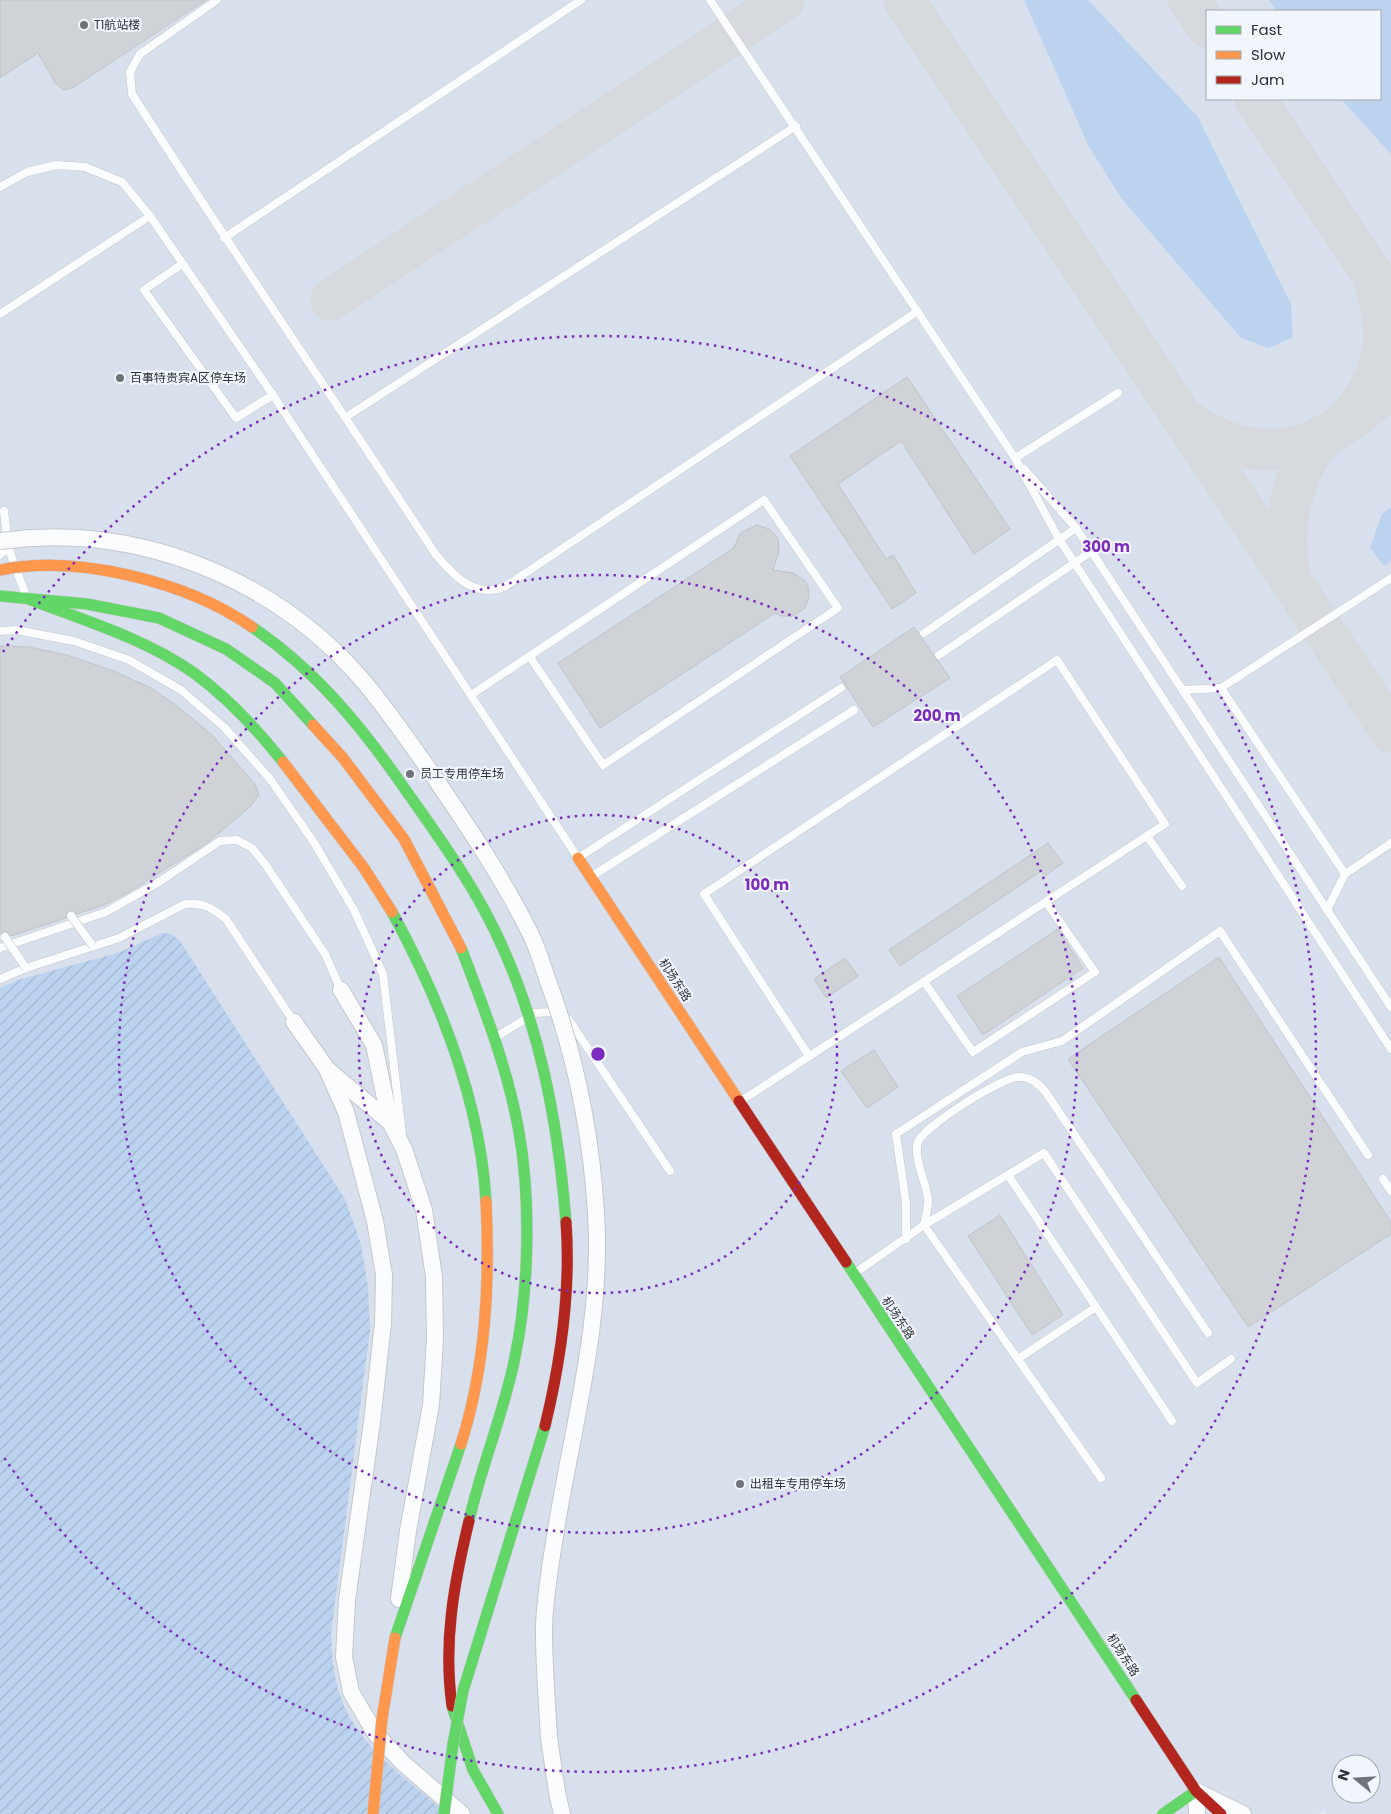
<svg xmlns="http://www.w3.org/2000/svg" width="1391" height="1814" font-family="Poppins,'Noto Sans SC',sans-serif">
	<style>
		.built { fill: #d8e0ed; fill-rule: evenodd }
		.green { fill: #bcd3ef }
		.garden { fill: url(#garden-furrows) }
		.lines { fill: none; stroke-linecap: round; stroke-linejoin: round }
		.taxiway { stroke: #d6dade; stroke-width: 42 }
		.building { fill: #cfd3d8; stroke: #c0c4c8 }
		.lane-casing { stroke: #c4c7cc; stroke-width: 9 }
		.street-casing { stroke: #c4c7cc; stroke-width: 18 }
		.fast-casing { stroke: #c4c7cc; stroke-width: 12 }
		.slow-casing { stroke: #c4c7cc; stroke-width: 12 }
		.jam-casing { stroke: #c4c7cc; stroke-width: 12 }
		.lane { stroke: #fbfcfd; stroke-width: 8 }
		.street { stroke: #fbfcfd; stroke-width: 16 }
		.fast { stroke: #63d668; stroke-width: 11 }
		.slow { stroke: #ff974d; stroke-width: 11 }
		.jam { stroke: #b3261e; stroke-width: 11 }
		.lane-bridge-casing { stroke: #c4c7cc; stroke-width: 9; stroke-linecap: butt }
		.street-bridge-casing { stroke: #c4c7cc; stroke-width: 18; stroke-linecap: butt }
		.fast-bridge-casing { stroke: #c4c7cc; stroke-width: 12; stroke-linecap: butt }
		.slow-bridge-casing { stroke: #c4c7cc; stroke-width: 12; stroke-linecap: butt }
		.jam-bridge-casing { stroke: #c4c7cc; stroke-width: 12; stroke-linecap: butt }
		.lane-bridge { stroke: #fbfcfd; stroke-width: 8 }
		.street-bridge { stroke: #fbfcfd; stroke-width: 16 }
		.fast-bridge { stroke: #63d668; stroke-width: 11 }
		.slow-bridge { stroke: #ff974d; stroke-width: 11 }
		.jam-bridge { stroke: #b3261e; stroke-width: 11 }
		.ring { fill: none; stroke: #7b2cbf; stroke-width: 2.5; stroke-dasharray: 2.5 5 }
		.poi-dot { fill: #6f7277; stroke: #f1f6fd; stroke-width: 2 }
		.labels { text-anchor: middle; stroke-width: 4; stroke-linejoin: round; paint-order: stroke }
		.poi-label { font-size: 12px; fill: #2f3236; stroke: #f1f6fd; text-anchor: start }
		.street-label { font-size: 12px; fill: #2f3236; stroke: #f1f6fd }
		.centre { fill: #7b2cbf; stroke: #f1f6fd; stroke-width: 2.5 }
		.ring-label { font-size: 15px; text-anchor: middle; font-weight: bold; fill: #7b2cbf; stroke: #f1f6fd; stroke-width: 4; stroke-linejoin: round; paint-order: stroke }
	</style>
	<defs>
		<pattern id="garden-furrows" width="10" height="10" patternUnits="userSpaceOnUse" patternTransform="scale(1.25)"><rect width="10" height="10" fill="#bcd3ef"/><path d="M-1 1l2-2M0 10L10 0M9 11l2-2" fill="none" stroke="#a2b6ce"/></pattern>
	</defs>
	<rect width="100%" height="100%" fill="#e5eaf0"/>
	<path class="built" d="M0 0H1391V1814H1327L1324 1810 1318 1814H0ZM1207 11H1380V99H1207ZM1341 1764H1371V1794H1341Z"/>
	<g class="green">
		<path d="M1024 0H1088L1198 117 1291 304 1293 337 1269 348 1241 338 1122 199 1089 147Z"/>
		<path d="M1269 0H1391V154L1341 99H1380V11H1276Z"/>
		<path d="M1391 507V561L1384 566 1370 548 1382 514Z"/>
	</g>
	<path class="garden" d="M163 933 171 934 180 941 345 1199 361 1244 368 1286 370 1330 331 1634C332 1654 333 1675 340 1695 356 1746 409 1780 447 1814H0V988L18 980 117 953Z"/>
	<g class="lines">
		<g class="taxiway">
			<path d="M904 0 1391 732"/>
			<path d="M1189 0 1207 27"/>
			<path d="M1255 99 1391 303"/>
			<path d="M331 300 784 0"/>
			<path d="M1352 414C1389 370 1391 327 1372 275"/>
			<path d="M1185 419C1223 448 1273 460 1318 439 1341 428 1369 405 1391 390"/>
			<path d="M1290 578C1280 526 1290 482 1319 439"/>
		</g>
	</g>
	<g class="building">
		<path d="M0 0H206L74 87 64 90 56 84 38 53 0 78Z"/>
		<path d="M907 377 1010 529 974 554 901 441 838 484 886 559 893 555 916 593 892 609 790 456Z"/>
		<path d="M757 525 769 529 778 538 779 551 773 570 793 573 804 580 808 585 809 598 804 609 793 616H781L775 613 600 728 558 663 734 548 740 533Z"/>
		<path d="M914 627 950 678 873 727 840 677Z"/>
		<path d="M0 646 29 647 67 655 114 671 151 688 177 706 212 735 255 784 259 795 251 806 207 843 129 892 106 904 77 914 73 911H68L66 918 11 936 5 931 0 935Z"/>
		<path d="M1048 843 1063 863 1045 876 1041 871 900 966 889 950Z"/>
		<path d="M1058 929 1083 968 983 1035 957 996Z"/>
		<path d="M1219 957 1391 1222V1234L1248 1327 1068 1059Z"/>
		<path d="M845 958 858 976 826 998 814 979Z"/>
		<path d="M874 1050 898 1087 867 1108 841 1071Z"/>
		<path d="M1000 1215 1063 1315 1032 1335 968 1236Z"/>
	</g>
	<g class="lines">
		<g class="lane-casing">
			<g id="lane">
				<path d="M217 0 140 54 130 72 132 94C231 249 335 400 436 555 452 573 470 595 497 589 506 588 517 578 524 574L918 311"/>
				<path d="M710 0 1015 458 1059 539 1391 1049"/>
				<path d="M0 187 27 172 56 165 85 167 122 182 150 216 273 395 578 858 841 688"/>
				<path d="M224 238 581 0"/>
				<path d="M182 264 144 290 236 418 273 395"/>
				<path d="M0 314 150 216"/>
				<path d="M346 417 796 126"/>
				<path d="M1015 458 1118 393"/>
				<path d="M1024 469 1076 528 1391 1007"/>
				<path d="M4 511 8 547 25 593"/>
				<path d="M0 555 8 547"/>
				<path d="M0 631 16 630 74 641 129 660 181 690 224 727 270 779 313 841 354 910 383 974 402 1134"/>
				<path d="M924 633 1076 528"/>
				<path d="M939 655 1092 551"/>
				<path d="M1221 688 1391 578"/>
				<path d="M1183 690 1221 688 1345 874 1327 910"/>
				<path d="M471 695 764 500 838 608 603 765 530 657"/>
				<path d="M1147 836 1182 886"/>
				<path d="M1345 874 1391 843"/>
				<path d="M592 876 854 710"/>
				<path d="M0 948 106 912 159 882 220 841 237 840 252 848 265 864 325 954 341 990"/>
				<path d="M0 979 26 968 119 938 185 904C203 902 212 908 226 919L294 1022"/>
				<path d="M925 983 973 1052 1095 972 1046 902"/>
				<path d="M496 1037 535 1013 551 1012 569 1020 670 1171"/>
				<path d="M741 1101 1165 824 1057 660 704 894 809 1056"/>
				<path d="M1008 1175 1172 1421"/>
				<path d="M1383 1179 1391 1191"/>
				<path d="M906 1239V1203L896 1134 1022 1052 1062 1041 1220 931 1368 1155"/>
				<path d="M855 1273 924 1225 1044 1153 1197 1383 1231 1359"/>
				<path d="M1018 1359 1096 1307"/>
				<path d="M1101 1478 924 1225C926 1217 928 1207 928 1199 926 1182 913 1158 918 1142 923 1127 1003 1076 1019 1077 1031 1077 1037 1083 1045 1091L1208 1333"/>
			</g>
		</g>
		<g class="street-casing">
			<g id="street">
				<path d="M341 990 374 1045 390 1122 404 1149 424 1210 434 1277 435 1338 431 1405 408 1531 399 1599"/>
				<path d="M294 1022 327 1069 346 1112 375 1221 384 1275 383 1323 372 1422 347 1600 344 1657 351 1692 375 1733 403 1763 462 1814"/>
				<path d="M329 1071 390 1122"/>
				<path d="M549 1738 557 1792 562 1814"/>
				<path d="M1197 1814 1196 1791 1243 1814"/>
			</g>
		</g>
		<g class="fast-casing">
			<g id="fast">
				<path d="M0 596 87 604 159 618 226 649 275 683 313 725"/>
				<path d="M26 598C83 620 144 638 194 673 228 698 257 729 283 762"/>
				<path d="M392 912C440 1000 480 1099 486 1201"/>
				<path d="M461 948C484 1008 508 1069 519 1132 531 1200 529 1290 515 1357 504 1413 481 1466 469 1521"/>
				<path d="M846 1262 1136 1700"/>
				<path d="M395 1638 461 1444"/>
				<path d="M452 1706 473 1770 498 1814"/>
				<path d="M1163 1814 1196 1791"/>
			</g>
		</g>
		<g class="slow-casing">
			<g id="slow">
				<path d="M313 725 343 758 404 839 461 948"/>
				<path d="M283 762 364 868 392 912"/>
				<path d="M578 858 739 1101"/>
				<path d="M461 1444C486 1365 490 1283 486 1201"/>
			</g>
		</g>
		<g class="jam-casing">
			<g id="jam">
				<path d="M739 1101 846 1262"/>
				<path d="M1136 1700 1196 1791 1221 1814"/>
				<path d="M452 1706C443 1642 454 1583 469 1521"/>
			</g>
		</g>
		<use href="#lane" class="lane"/>
		<use href="#street" class="street"/>
		<use href="#fast" class="fast"/>
		<use href="#slow" class="slow"/>
		<use href="#jam" class="jam"/>
		<g class="lane-bridge-casing">
			<g id="lane-bridge">
				<path d="M71 916 93 946"/>
				<path d="M5 937 26 968"/>
			</g>
		</g>
		<g class="street-bridge-casing">
			<path id="street-bridge" d="M0 541C134 523 269 575 359 676 385 706 409 741 432 774 467 825 501 875 529 931 537 946 542 964 548 981 576 1057 591 1131 596 1213 603 1318 574 1421 557 1524 552 1556 544 1598 544 1631 544 1666 547 1702 549 1738"/>
		</g>
		<g class="fast-bridge-casing">
			<g id="fast-bridge">
				<path d="M252 627C316 670 363 728 407 792 438 836 470 880 494 929 539 1020 558 1121 566 1222"/>
				<path d="M444 1814 453 1744 463 1691 545 1426"/>
			</g>
		</g>
		<g class="slow-bridge-casing">
			<g id="slow-bridge">
				<path d="M0 570C78 554 187 582 252 627"/>
				<path d="M373 1814 382 1719 395 1638"/>
			</g>
		</g>
		<g class="jam-bridge-casing">
			<path id="jam-bridge" d="M545 1426C561 1360 571 1290 566 1222"/>
		</g>
		<use href="#lane-bridge" class="lane-bridge"/>
		<use href="#street-bridge" class="street-bridge"/>
		<use href="#fast-bridge" class="fast-bridge"/>
		<use href="#slow-bridge" class="slow-bridge"/>
		<use href="#jam-bridge" class="jam-bridge"/>
	</g>
	<g class="ring">
		<circle cx="598" cy="1054" r="239"/>
		<circle cx="598" cy="1054" r="479"/>
		<path d="M3 652A718 718 0 1 1 3 1456"/>
	</g>
	<g class="poi-dot">
		<circle cx="84" cy="25" r="5"/>
		<circle cx="120" cy="378" r="5"/>
		<circle cx="410" cy="774" r="5"/>
		<circle cx="740" cy="1484" r="5"/>
	</g>
	<g class="labels">
		<g class="poi-label">
			<text x="94" y="29">T1航站楼</text>
			<text x="130" y="382">百事特贵宾A区停车场</text>
			<text x="420" y="778">员工专用停车场</text>
			<text x="750" y="1488">出租车专用停车场</text>
		</g>
		<g class="street-label">
			<text transform="translate(675 980) rotate(57)" y="4">机场东路</text>
			<text transform="translate(898 1318) rotate(56)" y="4">机场东路</text>
			<text transform="translate(1123 1655) rotate(57)" y="4">机场东路</text>
		</g>
	</g>
	<circle cx="598" cy="1054" r="8" class="centre"/>
	<g class="ring-label">
		<text x="1106" y="552">300 m</text>
		<text x="937" y="721">200 m</text>
		<text x="767" y="890">100 m</text>
	</g>
	<rect x="1206" y="10" width="175" height="90" fill="#f1f6fd" stroke="#a3a8ad"/>
	<rect x="1216" y="26" width="25" height="8" fill="#63d668" stroke="#a3a8ad"/>
	<text x="1251" y="35" font-size="15" fill="#2f3236">Fast</text>
	<rect x="1216" y="51" width="25" height="8" fill="#ff974d" stroke="#a3a8ad"/>
	<text x="1251" y="60" font-size="15" fill="#2f3236">Slow</text>
	<rect x="1216" y="76" width="25" height="8" fill="#b3261e" stroke="#a3a8ad"/>
	<text x="1251" y="85" font-size="15" fill="#2f3236">Jam</text>
	<g transform="translate(1356 1779) rotate(288)"><circle r="24" fill="#f1f6fd" stroke="#a3a8ad"/>
	<path d="M0-4L9 19L0 12L-9 19Z" fill="#6f7277"/>
	<text y="-8" font-size="14" font-weight="bold" text-anchor="middle" fill="#2f3236">N</text>
	</g>
</svg>
